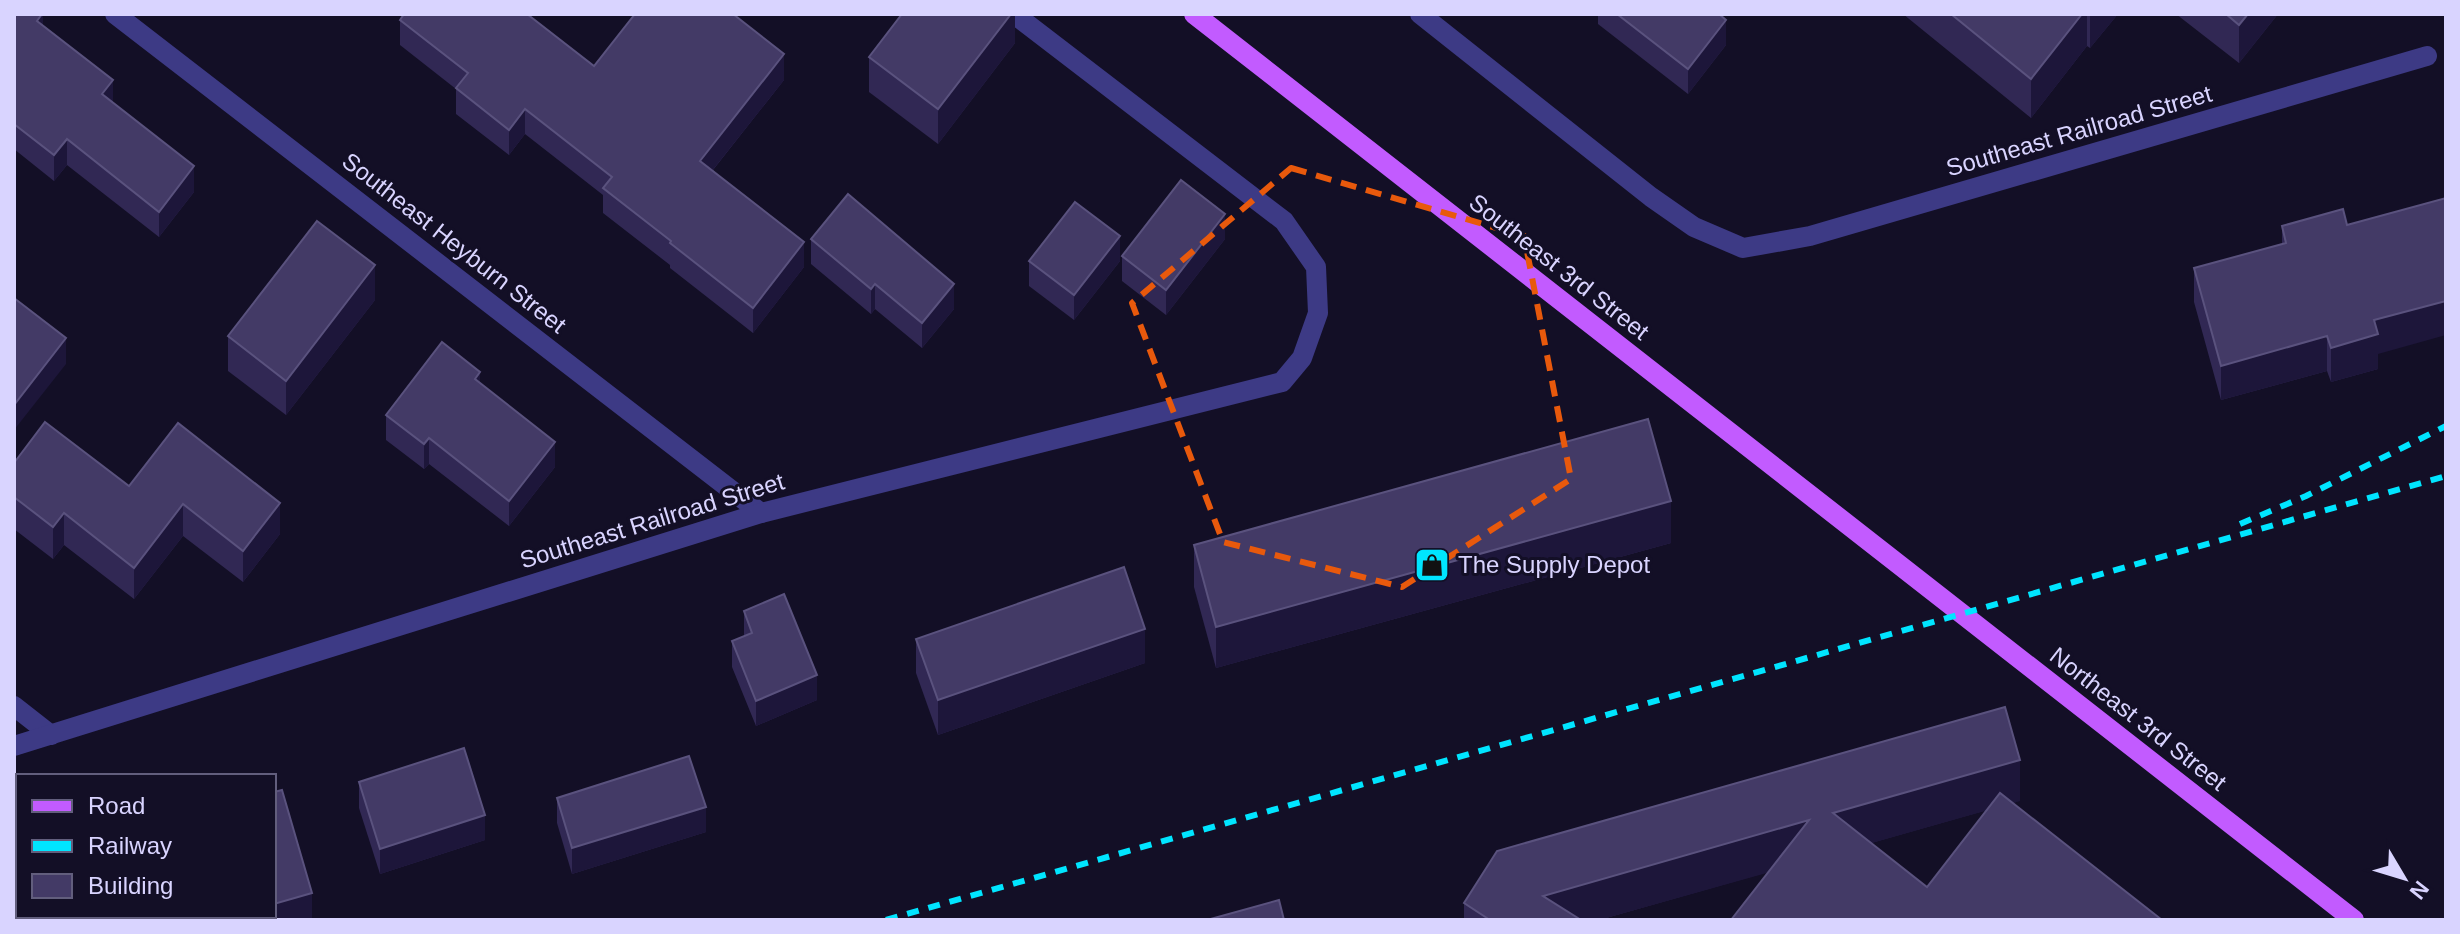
<svg xmlns="http://www.w3.org/2000/svg" width="2460" height="934" font-family="Arial,sans-serif">
	<style>
		.lines { fill: none; stroke-linecap: round; stroke-linejoin: round }
		.street { stroke: #3d3a85; stroke-width: 20 }
		.primary { stroke: #c25bff; stroke-width: 20 }
		.rail { stroke: #00e5ff; stroke-width: 6; stroke-dasharray: 12 10; stroke-linecap: butt }
		.wall { fill: #312854; fill-rule: evenodd }
		.shaded-wall { fill: #1d163a }
		.building { fill: #433a66; stroke: #5a527e; stroke-width: 2 }
		.marked { fill: none; stroke: #e8590c; stroke-width: 6; stroke-dasharray: 16 10; stroke-linejoin: round }
		.labels { text-anchor: middle; stroke-width: 6; stroke-linejoin: round; paint-order: stroke }
		.street-label { font-size: 24px; fill: #d9d4ff; stroke: #130f26 }
		.poi-label { font-size: 24px; fill: #d9d4ff; stroke: #130f26; text-anchor: start }
	</style>
	<rect width="100%" height="100%" fill="#130f26"/>
	<g class="lines">
		<g class="street">
			<path d="M115 14 761 513"/>
			<path d="M1420 14 1651 197 1694 227 1743 248 1810 236 2427 56"/>
			<path d="M14 706 51 735"/>
			<path d="M14 746 761 513 1282 382 1302 358 1318 313 1316 267 1284 221 1014 14"/>
		</g>
		<path class="primary" d="M1194 14 2354 920"/>
		<g class="rail">
			<path d="M2240 524 2306 496 2446 426"/>
			<path d="M886 920 2446 476"/>
		</g>
	</g>
	<g class="wall">
		<path d="M14 14 43 26 194 192 159 237 67 165 54 181 14 149Z"/>
		<path d="M1015 14V43L938 144 869 92V57Z"/>
		<path d="M1598 14H1719L1726 45 1688 94 1598 24Z"/>
		<path d="M1903 14H2118L2090 48 2087 46 2031 118Z"/>
		<path d="M2176 14H2278L2239 63Z"/>
		<path d="M400 20 594 66 784 80 713 170 804 267 753 333 670 268V265L603 213V195L525 134 509 155 456 114V89L400 45Z"/>
		<path d="M2282 226 2378 354V369L2331 382 2327 371 2221 400 2194 302V268L2282 244Z"/>
		<path d="M811 239 954 309 922 348 875 309 871 314 811 264Z"/>
		<path d="M1225 239 1166 315 1122 281V256Z"/>
		<path d="M1029 261H1120L1074 320 1029 286Z"/>
		<path d="M375 300 286 415 228 371V336Z"/>
		<path d="M480 384 555 467 509 526 429 464 424 469 386 440V415Z"/>
		<path d="M14 463 129 486 280 534 243 582 183 536 134 599 64 545 53 559 14 529Z"/>
		<path d="M1671 543 1216 668 1194 587V545Z"/>
		<path d="M744 611 817 700 756 726 732 667V641L744 636Z"/>
		<path d="M916 639 1145 663 938 735 916 673Z"/>
		<path d="M359 782 485 840 380 874 359 808Z"/>
		<path d="M557 798 706 832 572 874 557 823Z"/>
		<path d="M2020 801 2012 803 2162 920 1768 872 1599 920H1464V903ZM1987 810 1927 887 1871 843Z"/>
		<path d="M43 916V920H14Z"/>
		<path d="M177 916H274L312 920H179Z"/>
	</g>
	<g class="shaded-wall">
		<path d="M43 14V39L37 21Z"/>
		<path d="M1011 14H1015V43L938 144V109Z"/>
		<path d="M2082 14H2087V46L2031 118V79Z"/>
		<path d="M2090 14H2118L2090 48Z"/>
		<path d="M2248 14H2278L2239 63V25Z"/>
		<path d="M1726 20V45L1688 94V69Z"/>
		<path d="M784 54V80L700 186V161Z"/>
		<path d="M113 80V106L102 94Z"/>
		<path d="M525 109V134L509 155V130Z"/>
		<path d="M67 139V165L54 181V155Z"/>
		<path d="M194 166V192L159 237V212Z"/>
		<path d="M1225 214V239L1166 315V290Z"/>
		<path d="M1120 236V261L1074 320V295Z"/>
		<path d="M804 242V267L753 333V308Z"/>
		<path d="M375 265V300L286 415V381Z"/>
		<path d="M875 284V309L871 314V289Z"/>
		<path d="M954 284V309L922 348V323Z"/>
		<path d="M2446 301V335L2378 354V369L2331 382V348L2374 320Z"/>
		<path d="M2327 336V371L2221 400V366Z"/>
		<path d="M66 338V364L14 430V405Z"/>
		<path d="M480 372V397L475 379Z"/>
		<path d="M429 438V464L424 469V444Z"/>
		<path d="M555 442V467L509 526V501Z"/>
		<path d="M1671 501V543L1216 668V627Z"/>
		<path d="M280 503V534L243 582V551Z"/>
		<path d="M183 504V536L134 599V568Z"/>
		<path d="M64 513V545L53 559V527Z"/>
		<path d="M1145 629V663L938 735V700Z"/>
		<path d="M817 675V700L756 726V701Z"/>
		<path d="M2020 760V801L1833 854V813Z"/>
		<path d="M706 807V832L572 874V848Z"/>
		<path d="M485 815V840L380 874V849Z"/>
		<path d="M1809 820V861L1599 920H1543V896Z"/>
		<path d="M312 893V920H220L234 916H274V904Z"/>
	</g>
	<g class="building">
		<path d="M14 14H42L37 21 113 80 102 94 194 166 159 212 67 139 54 155 14 124Z"/>
		<path d="M404 14H527L594 66 635 14H733L784 54 700 161 804 242 753 308 670 243 671 241 603 188 612 177 525 109 509 130 456 88 468 73 400 20Z"/>
		<path d="M902 14H1011L938 109 869 57Z"/>
		<path d="M1617 14H1719L1726 20 1688 69Z"/>
		<path d="M1951 14H2082L2031 79Z"/>
		<path d="M2226 14H2248L2239 25Z"/>
		<path d="M1181 180 1225 214 1166 290 1122 256Z"/>
		<path d="M848 194 954 284 922 323 875 284 871 289 811 239Z"/>
		<path d="M2446 198V301L2374 320 2378 334 2331 348 2327 336 2221 366 2194 268 2286 243 2282 226 2343 209 2347 225Z"/>
		<path d="M1075 202 1120 236 1074 295 1029 261Z"/>
		<path d="M317 221 375 265 286 381 228 336Z"/>
		<path d="M14 298 66 338 14 405Z"/>
		<path d="M442 342 480 372 475 379 555 442 509 501 429 438 424 444 386 415Z"/>
		<path d="M1648 419 1671 501 1216 627 1194 545Z"/>
		<path d="M45 422 129 486 178 423 280 503 243 551 183 504 134 568 64 513 53 527 14 497V463Z"/>
		<path d="M1124 567 1145 629 938 700 916 639Z"/>
		<path d="M784 594 817 675 756 701 732 641 752 633 744 611Z"/>
		<path d="M2005 707 2020 760 1833 813 1927 887 2000 793 2162 920H1731L1809 820 1543 896 1581 920H1490L1464 903 1497 851Z"/>
		<path d="M464 748 485 815 380 849 359 782Z"/>
		<path d="M689 756 706 807 572 848 557 798Z"/>
		<path d="M282 790 312 893 274 904V792Z"/>
		<path d="M14 835H18V916H43L14 920Z"/>
		<path d="M1279 900 1284 920H1207Z"/>
		<path d="M187 916H234L220 920H189Z"/>
	</g>
	<path class="marked" d="M1291 168 1524 236 1571 479 1402 587 1223 542 1132 303Z"/>
	<defs>
		<g id="shop-square" transform="scale(1.8)"><rect x="-9" y="-9" width="18" height="18" rx="4" fill="#00e5ff" stroke="#130f26"/><path d="M-5-2.5h2.3a2.7 3.5 0 0 1 5.4 0H5L5.5 6h-11ZM-1.5-2.5h3a1.5 2.3 0 0 0-3 0Z" fill="#111"/></g>
	</defs>
	<g fill-rule="evenodd">
		<use href="#shop-square" x="1432" y="565"/>
	</g>
	<g class="labels">
		<g class="street-label">
			<text transform="translate(2079 131) rotate(-16)" y="8">Southeast Railroad Street</text>
			<text transform="translate(454 243) rotate(38)" y="8">Southeast Heyburn Street</text>
			<text transform="translate(1559 267) rotate(38)" y="8">Southeast 3rd Street</text>
			<text transform="translate(652 521) rotate(-17)" y="8">Southeast Railroad Street</text>
			<text transform="translate(2138 719) rotate(38)" y="8">Northeast 3rd Street</text>
		</g>
		<g class="poi-label">
			<text x="1458" y="573">The Supply Depot</text>
		</g>
	</g>
	<rect width="2460" height="934" fill="none" stroke="#d9d4ff" stroke-width="32"/>
	<rect x="16" y="774" width="260" height="144" fill="#130f26" stroke="#625e7d" stroke-width="2"/>
	<rect x="32" y="800" width="40" height="12" fill="#c25bff" stroke="#625e7d" stroke-width="2"/>
	<text x="88" y="814" font-size="24" fill="#d9d4ff">Road</text>
	<rect x="32" y="840" width="40" height="12" fill="#00e5ff" stroke="#625e7d" stroke-width="2"/>
	<text x="88" y="854" font-size="24" fill="#d9d4ff">Railway</text>
	<rect x="32" y="874" width="40" height="24" fill="#433a66" stroke="#625e7d" stroke-width="2"/>
	<text x="88" y="894" font-size="24" fill="#d9d4ff">Building</text>
	<g transform="translate(2404 878) rotate(128)" stroke="#130f26" stroke-width="6" paint-order="stroke">
	<path d="M0-6L14 30L0 20L-14 30Z" fill="#d9d4ff"/>
	<text y="-12" font-size="22" font-weight="bold" text-anchor="middle" fill="#d9d4ff">N</text>
	</g>
</svg>
